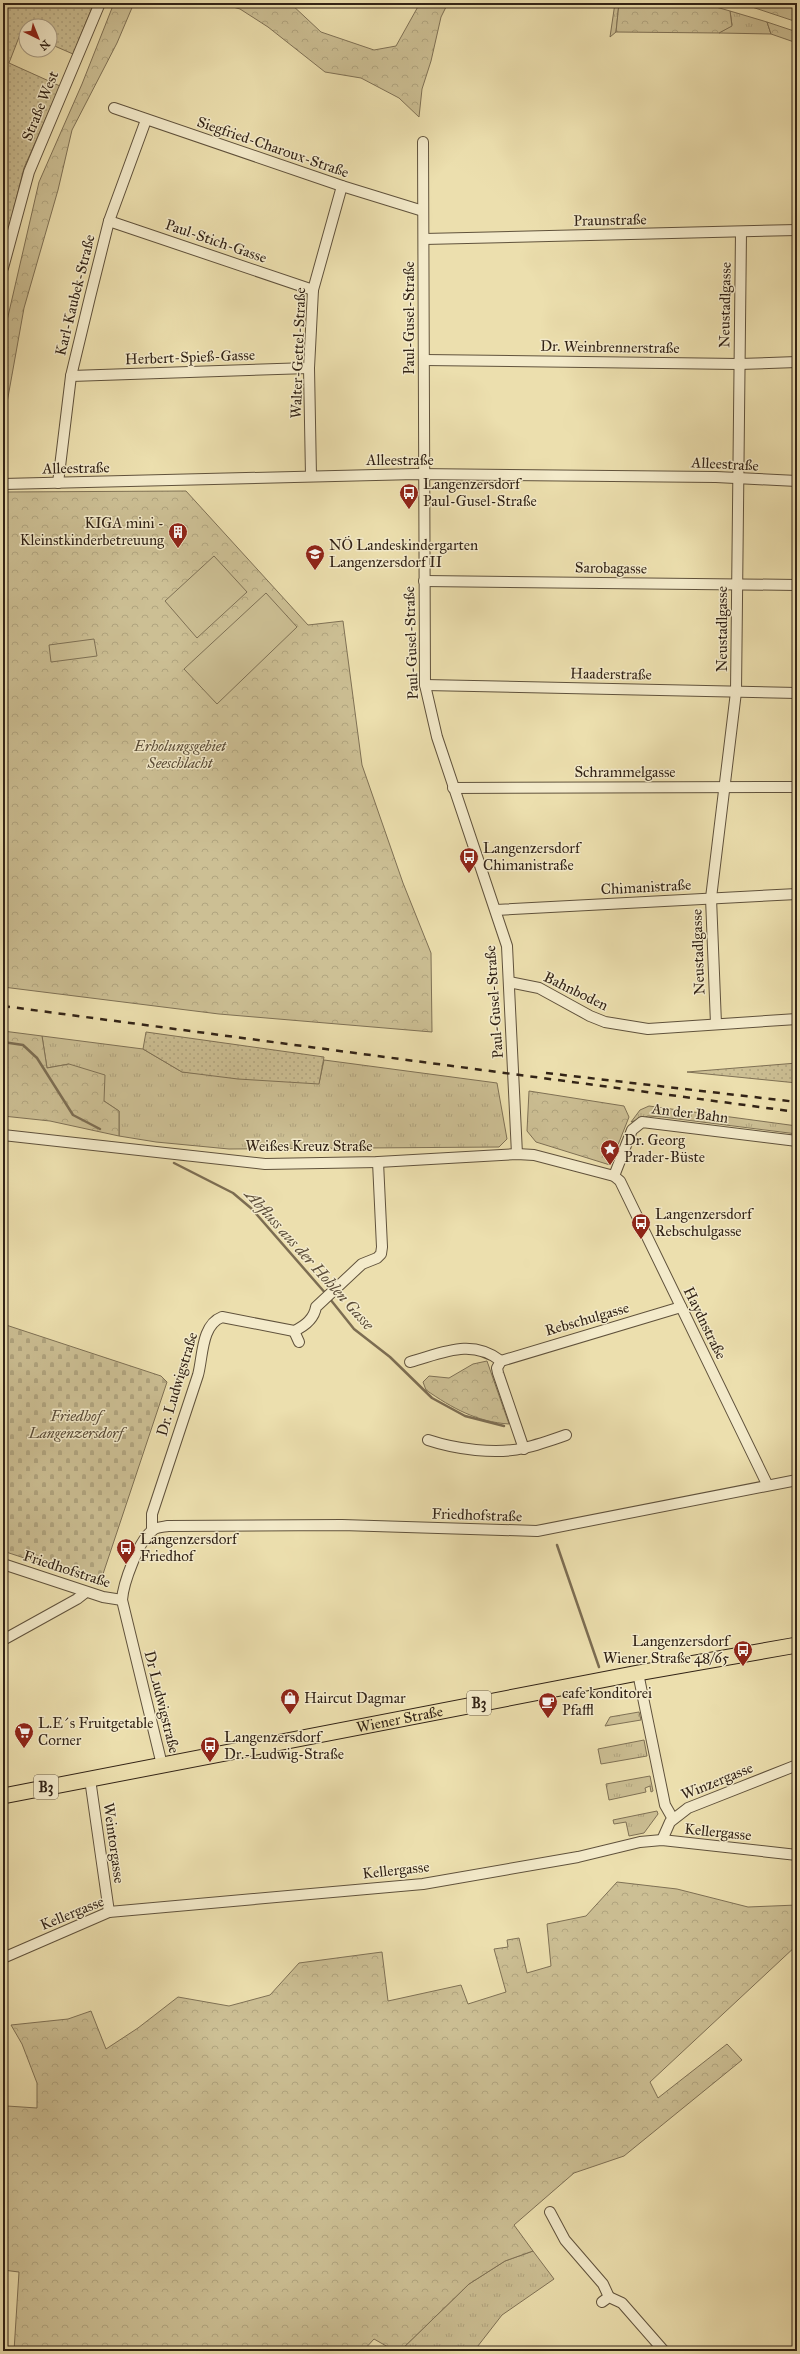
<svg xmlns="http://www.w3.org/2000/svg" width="800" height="2354" font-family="'IM FELL Great Primer',serif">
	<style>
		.grass { fill: url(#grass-tufts); stroke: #7f7155 }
		.forest { fill: url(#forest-crowns); stroke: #7f7155 }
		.cemetery { fill: url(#cemetery-stones); stroke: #7f7155 }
		.garden { fill: url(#garden-dots); stroke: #7f7155 }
		.pitch { fill: #ccbf94; stroke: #7f7155 }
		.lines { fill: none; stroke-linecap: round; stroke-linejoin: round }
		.stream { stroke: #7c6d52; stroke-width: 2.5 }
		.minor-casing { stroke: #60523c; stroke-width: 12 }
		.primary-casing { stroke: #322316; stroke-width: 17 }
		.minor { stroke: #f3eaca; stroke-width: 10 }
		.primary { stroke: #ecdfae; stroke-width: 15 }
		.rail { stroke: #322316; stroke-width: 2.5; stroke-dasharray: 7 7; stroke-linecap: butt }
		.labels { text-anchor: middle; stroke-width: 3; stroke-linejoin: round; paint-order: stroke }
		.shield { fill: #f3eaca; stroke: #6c5f4c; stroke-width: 1 }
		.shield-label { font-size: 14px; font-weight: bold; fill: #322316 }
		.street-label { font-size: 15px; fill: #322316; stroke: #f3eaca }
		.poi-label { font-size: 15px; fill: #322316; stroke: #f3eaca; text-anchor: start }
		.park-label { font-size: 15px; font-style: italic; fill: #584a36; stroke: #f3eaca }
		.water-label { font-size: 16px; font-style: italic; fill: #5d4e39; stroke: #f3eaca }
	</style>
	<defs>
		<pattern id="grass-tufts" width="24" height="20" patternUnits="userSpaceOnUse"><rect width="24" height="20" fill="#ccbf94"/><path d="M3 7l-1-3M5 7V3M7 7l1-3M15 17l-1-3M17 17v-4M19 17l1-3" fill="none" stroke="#b0a47f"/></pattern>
		<pattern id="forest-crowns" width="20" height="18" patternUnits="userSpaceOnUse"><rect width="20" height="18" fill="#ccbf94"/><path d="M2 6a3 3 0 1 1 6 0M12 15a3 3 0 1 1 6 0" fill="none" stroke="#b0a47f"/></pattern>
		<pattern id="cemetery-stones" width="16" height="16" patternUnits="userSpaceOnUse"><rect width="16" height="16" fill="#ccbf94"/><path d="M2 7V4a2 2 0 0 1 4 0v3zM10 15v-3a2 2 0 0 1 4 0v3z" fill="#b0a47f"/></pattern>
		<pattern id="garden-dots" width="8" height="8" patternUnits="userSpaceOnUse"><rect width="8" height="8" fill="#ccbf94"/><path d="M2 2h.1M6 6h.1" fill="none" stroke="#b0a47f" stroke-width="1.8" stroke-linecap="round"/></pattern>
	</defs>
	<rect width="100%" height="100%" fill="#ecdfae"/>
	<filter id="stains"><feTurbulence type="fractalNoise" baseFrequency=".005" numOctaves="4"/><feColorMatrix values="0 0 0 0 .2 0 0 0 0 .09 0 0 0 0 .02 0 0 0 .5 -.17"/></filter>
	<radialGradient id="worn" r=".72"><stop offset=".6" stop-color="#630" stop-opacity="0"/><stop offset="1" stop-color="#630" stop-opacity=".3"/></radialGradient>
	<g class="grass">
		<path d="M615 3H619L616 32 610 37Z"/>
		<path d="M730 11 767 22 771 34 719 33 732 25Z"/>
		<path d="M42 1036 143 1049 182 1072 319 1083 324 1060 497 1083 507 1139 499 1147 229 1149 156 1142 119 1136V1111L104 1101 69 1064 47 1068Z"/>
		<path d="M649 1106 797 1126V1134L662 1117 648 1116 631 1122 640 1110Z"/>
		<path d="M639 1712 641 1720 605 1726 610 1717Z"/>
		<path d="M644 1740 647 1756 601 1764 598 1749Z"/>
		<path d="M650 1776 653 1791 651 1792 650 1786 645 1788 646 1792 609 1800 606 1784Z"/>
		<path d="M657 1811 658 1814 644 1833 629 1836 626 1822 614 1824 613 1820Z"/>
		<path d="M533 2251 554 2279 502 2315 474 2351H400L469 2284 505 2261Z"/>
	</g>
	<g class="forest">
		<path d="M114 3H134L117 43 72 130 58 190 24 308 3 425V338L39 182 82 84Z"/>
		<path d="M219 3H290L321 32 374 50 396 46 420 3H448L441 17 431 61 422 89 419 117 399 98 361 78 325 72 268 27 240 9Z"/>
		<path d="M619 3H702L730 11 732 26 719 33 616 32Z"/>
		<path d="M740 3H791L797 6V22Z"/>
		<path d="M767 22 797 32V43L771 34Z"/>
		<path d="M186 491 308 625 343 621 362 765 403 883 431 953 432 1032 219 1014 3 987V492Z"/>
		<path d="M3 1031 42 1036 47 1068 69 1064 105 1075 104 1101 119 1111V1136L50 1121 3 1116Z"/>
		<path d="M529 1091 624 1106 629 1117 610 1165 536 1142 527 1131Z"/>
		<path d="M487 1361 509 1424C477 1422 452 1408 426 1390L423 1382 429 1376 449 1378 473 1364Z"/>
		<path d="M617 1882 677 1889 748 1907 797 1905V1945L650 2082 658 2098 727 2044 742 2060 624 2156 574 2173 514 2225 533 2251 505 2261 469 2284 400 2351H395L374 2339 363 2351H14L19 2272 3 2270V2136L7 2106 37 2108V2083L22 2044 11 2025 68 2019 91 2011 106 2049 138 2028 178 1997 229 2006 270 1995 299 1963 382 1952 388 2001 461 1985 468 2004 506 1992 494 1949 508 1947 507 1940 519 1938 527 1973 551 1966 547 1924 586 1916Z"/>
	</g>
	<path class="cemetery" d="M3 1324 161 1376 167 1382 100 1583 3 1551Z"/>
	<g class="garden">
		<path d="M3 3H94L73 54 50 44V26H26V34L21 32 9 63 60 86 24 168 3 252Z"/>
		<path d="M146 1032 324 1057 319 1084 238 1079 182 1072 143 1049Z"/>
		<path d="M797 1063V1083L687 1072Z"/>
	</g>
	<g class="pitch">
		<path d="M214 556 247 592 197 638 165 601Z"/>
		<path d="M266 593 297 627 217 704 184 669Z"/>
		<path d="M94 639 97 656 51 662 49 645Z"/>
	</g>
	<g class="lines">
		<g class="stream">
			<path d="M3 1042 23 1045 37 1058 73 1115 100 1129"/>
			<path d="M174 1163 233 1193 252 1209 327 1295"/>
			<path d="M330 1299 354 1329 390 1357 432 1398 465 1416 504 1426"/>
			<path d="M557 1545 599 1667"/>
		</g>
		<g class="minor-casing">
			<g id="minor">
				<path d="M114 108 342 186 423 211"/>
				<path d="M423 142 425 685 437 737 507 946 517 1154"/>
				<path d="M109 221 313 290"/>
				<path d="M424 239 797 230"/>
				<path d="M3 268 29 172 100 3"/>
				<path d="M424 360 739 364 797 362"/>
				<path d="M71 376 309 368"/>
				<path d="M311 476 309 368 313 290 342 186"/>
				<path d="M58 483 71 376 90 297 109 221 146 120"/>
				<path d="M3 484 416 474 716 477 797 481"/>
				<path d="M424 581 797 585"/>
				<path d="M425 685 797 693"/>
				<path d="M453 788 797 787"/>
				<path d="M496 910 797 894"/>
				<path d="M509 982 539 988 590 1016 605 1022 648 1029 797 1019"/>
				<path d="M716 1024 711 898 736 692 741 232"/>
				<path d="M3 1135 265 1164 378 1162 517 1154 534 1155 614 1176 620 1181 767 1484"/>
				<path d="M614 1176 632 1130 642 1122 797 1141"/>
				<path d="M294 1331 299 1342"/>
				<path d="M410 1362C443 1353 471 1338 501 1361"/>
				<path d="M428 1440C455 1449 496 1455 524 1448 538 1445 552 1440 566 1435"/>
				<path d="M524 1449 498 1373 497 1368 501 1361 681 1307"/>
				<path d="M152 1531V1514L198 1375C203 1357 201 1325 222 1317L294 1331C305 1326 314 1319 316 1307L362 1264 377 1258 381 1254 382 1247 378 1162"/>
				<path d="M3 1564 103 1597 122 1600"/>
				<path d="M3 1640 77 1599 86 1592"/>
				<path d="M638 1673 665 1805 673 1819"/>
				<path d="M162 1765 122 1600C123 1584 139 1539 153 1530 157 1527 163 1527 168 1526L342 1525 537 1531 797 1480"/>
				<path d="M90 1779 109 1912"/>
				<path d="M662 1840 670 1822 688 1808 797 1765"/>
				<path d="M3 1958 109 1912 423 1884 578 1857 640 1842 662 1840 797 1855"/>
				<path d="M550 2212 565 2240 603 2284 609 2297"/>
				<path d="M602 2302 609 2297 622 2303 664 2351"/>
			</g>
		</g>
		<g class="primary-casing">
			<g id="primary">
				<path id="s1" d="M3 1796 638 1673 797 1645"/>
			</g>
		</g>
		<use href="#minor" class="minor"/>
		<use href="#primary" class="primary"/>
		<g class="rail">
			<path d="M3 1006 797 1112"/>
			<path d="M546 1073 797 1102"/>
		</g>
	</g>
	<defs>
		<g id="bus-pin" transform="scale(1)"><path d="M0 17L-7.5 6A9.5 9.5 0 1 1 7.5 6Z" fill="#8f2418" stroke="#f3eaca"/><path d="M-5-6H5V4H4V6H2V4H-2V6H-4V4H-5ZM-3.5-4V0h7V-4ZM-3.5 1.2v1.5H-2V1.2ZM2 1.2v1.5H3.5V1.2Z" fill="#fff"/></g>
		<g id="building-pin" transform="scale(1)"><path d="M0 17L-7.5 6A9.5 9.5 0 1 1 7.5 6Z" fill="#8f2418" stroke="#f3eaca"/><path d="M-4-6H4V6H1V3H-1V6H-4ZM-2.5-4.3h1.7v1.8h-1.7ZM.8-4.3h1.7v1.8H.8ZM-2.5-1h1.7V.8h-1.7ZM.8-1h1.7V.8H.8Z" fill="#fff"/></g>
		<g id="school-pin" transform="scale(1)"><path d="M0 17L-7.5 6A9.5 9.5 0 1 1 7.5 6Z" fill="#8f2418" stroke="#f3eaca"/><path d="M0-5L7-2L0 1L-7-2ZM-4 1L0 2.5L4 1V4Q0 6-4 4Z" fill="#fff"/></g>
		<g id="sight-pin" transform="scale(1)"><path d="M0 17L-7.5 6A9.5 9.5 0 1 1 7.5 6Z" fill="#8f2418" stroke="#f3eaca"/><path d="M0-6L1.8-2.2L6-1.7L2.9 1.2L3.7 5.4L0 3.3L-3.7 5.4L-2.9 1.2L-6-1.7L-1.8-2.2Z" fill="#fff"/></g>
		<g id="shop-pin" transform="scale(1)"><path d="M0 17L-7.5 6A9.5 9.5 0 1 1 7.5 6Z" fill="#8f2418" stroke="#f3eaca"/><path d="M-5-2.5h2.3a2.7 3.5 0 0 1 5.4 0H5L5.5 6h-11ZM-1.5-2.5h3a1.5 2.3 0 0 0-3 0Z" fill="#fff"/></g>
		<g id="cafe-pin" transform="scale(1)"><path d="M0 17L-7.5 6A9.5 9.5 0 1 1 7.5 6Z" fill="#8f2418" stroke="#f3eaca"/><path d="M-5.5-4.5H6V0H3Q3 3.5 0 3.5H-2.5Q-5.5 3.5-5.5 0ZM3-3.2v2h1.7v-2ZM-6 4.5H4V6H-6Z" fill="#fff"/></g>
		<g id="supermarket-pin" transform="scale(1)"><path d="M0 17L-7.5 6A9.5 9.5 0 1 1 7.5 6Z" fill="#8f2418" stroke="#f3eaca"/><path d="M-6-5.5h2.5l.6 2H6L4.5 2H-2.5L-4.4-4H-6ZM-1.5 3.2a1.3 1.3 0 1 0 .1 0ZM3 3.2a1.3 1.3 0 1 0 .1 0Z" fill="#fff"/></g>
	</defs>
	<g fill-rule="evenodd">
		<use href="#bus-pin" x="409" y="493"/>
		<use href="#building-pin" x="178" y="532"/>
		<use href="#school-pin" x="315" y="554"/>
		<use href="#bus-pin" x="469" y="857"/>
		<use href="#sight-pin" x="610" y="1149"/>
		<use href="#bus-pin" x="641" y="1223"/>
		<use href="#bus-pin" x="126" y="1548"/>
		<use href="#bus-pin" x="743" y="1650"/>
		<use href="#shop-pin" x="290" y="1698"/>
		<use href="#cafe-pin" x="548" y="1702"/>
		<use href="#supermarket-pin" x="24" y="1732"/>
		<use href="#bus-pin" x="210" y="1746"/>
	</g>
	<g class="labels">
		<g class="shield">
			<rect x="467" y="1691" width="24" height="24" rx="3"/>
			<rect x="34" y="1775" width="24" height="24" rx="3"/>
		</g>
		<g class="shield-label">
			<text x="479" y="1708">B3</text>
			<text x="46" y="1792">B3</text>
		</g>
		<g class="street-label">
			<text transform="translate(40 106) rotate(-68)" y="5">Straße West</text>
			<text transform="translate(273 147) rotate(19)" y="5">Siegfried-Charoux-Straße</text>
			<text transform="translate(610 220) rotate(-1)" y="5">Praunstraße</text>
			<text transform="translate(216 241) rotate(19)" y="5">Paul-Stich-Gasse</text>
			<text transform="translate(75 295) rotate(-76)" y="5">Karl-Kaubek-Straße</text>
			<text transform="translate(725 305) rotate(-89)" y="5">Neustadlgasse</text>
			<text transform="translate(409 318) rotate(-90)" y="5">Paul-Gusel-Straße</text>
			<text transform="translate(610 347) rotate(1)" y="5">Dr. Weinbrennerstraße</text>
			<text transform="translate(298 353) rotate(-88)" y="5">Walter-Gettel-Straße</text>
			<text transform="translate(190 357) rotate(-2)" y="5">Herbert-Spieß-Gasse</text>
			<text x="400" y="465">Alleestraße</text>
			<text transform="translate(725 464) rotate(3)" y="5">Alleestraße</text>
			<text transform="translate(76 468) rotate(-1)" y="5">Alleestraße</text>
			<text transform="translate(611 568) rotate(1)" y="5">Sarobagasse</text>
			<text transform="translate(722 629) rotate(-90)" y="5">Neustadlgasse</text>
			<text transform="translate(411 643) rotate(-92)" y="5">Paul-Gusel-Straße</text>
			<text transform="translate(611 674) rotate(1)" y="5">Haaderstraße</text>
			<text x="625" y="777">Schrammelgasse</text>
			<text transform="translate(646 887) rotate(-3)" y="5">Chimanistraße</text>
			<text transform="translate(698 952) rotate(-92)" y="5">Neustadlgasse</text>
			<text transform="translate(576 991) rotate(26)" y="5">Bahnboden</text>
			<text transform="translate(494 1002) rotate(-94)" y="5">Paul-Gusel-Straße</text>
			<text transform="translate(690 1113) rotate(7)" y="5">An der Bahn</text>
			<text x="309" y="1151">Weißes Kreuz Straße</text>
			<text transform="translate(587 1319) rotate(-16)" y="5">Rebschulgasse</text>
			<text transform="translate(705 1323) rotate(64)" y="5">Haydnstraße</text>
			<text transform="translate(177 1384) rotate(-73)" y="5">Dr. Ludwigstraße</text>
			<text transform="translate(477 1515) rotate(2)" y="5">Friedhofstraße</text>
			<text transform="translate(67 1569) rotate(18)" y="5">Friedhofstraße</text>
			<text transform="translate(162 1702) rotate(76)" y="5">Dr Ludwigstraße</text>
			<text dy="5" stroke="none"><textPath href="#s1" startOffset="404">Wiener Straße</textPath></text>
			<text transform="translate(717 1781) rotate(-22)" y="5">Winzergasse</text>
			<text transform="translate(718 1832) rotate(6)" y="5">Kellergasse</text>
			<text transform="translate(114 1843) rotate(82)" y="5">Weintorgasse</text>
			<text transform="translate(396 1870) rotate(-6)" y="5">Kellergasse</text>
			<text transform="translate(72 1913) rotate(-22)" y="5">Kellergasse</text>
		</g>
		<g class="poi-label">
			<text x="423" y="489">Langenzersdorf<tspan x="423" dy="17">Paul-Gusel-Straße</tspan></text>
			<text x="164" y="528" text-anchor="end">KIGA mini -<tspan x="164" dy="17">Kleinstkinderbetreuung</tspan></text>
			<text x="329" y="550">NÖ Landeskindergarten<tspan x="329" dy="17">Langenzersdorf II</tspan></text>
			<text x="483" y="853">Langenzersdorf<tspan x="483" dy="17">Chimanistraße</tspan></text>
			<text x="624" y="1145">Dr. Georg<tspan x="624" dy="17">Prader-Büste</tspan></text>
			<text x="655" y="1219">Langenzersdorf<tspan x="655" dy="17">Rebschulgasse</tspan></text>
			<text x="140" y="1544">Langenzersdorf<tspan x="140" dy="17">Friedhof</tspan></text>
			<text x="729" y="1646" text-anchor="end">Langenzersdorf<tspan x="729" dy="17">Wiener Straße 48/65</tspan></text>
			<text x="562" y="1698">cafe konditorei<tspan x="562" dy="17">Pfaffl</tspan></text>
			<text x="304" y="1703">Haircut Dagmar</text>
			<text x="38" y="1728">L.E´s Fruitgetable<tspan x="38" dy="17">Corner</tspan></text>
			<text x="224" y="1742">Langenzersdorf<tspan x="224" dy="17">Dr.-Ludwig-Straße</tspan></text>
		</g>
		<g class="park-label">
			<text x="180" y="751">Erholungsgebiet<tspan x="180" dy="17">Seeschlacht</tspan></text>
			<text x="76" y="1421">Friedhof<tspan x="76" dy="17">Langenzersdorf</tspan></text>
		</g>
		<g class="water-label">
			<text transform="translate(310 1259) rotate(48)" y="6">Abfluss aus der Hohlen Gasse</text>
		</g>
	</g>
	<rect width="800" height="2354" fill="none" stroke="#ecdfae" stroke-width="16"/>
	<rect x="4" y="4" width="792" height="2346" fill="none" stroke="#322316" stroke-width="2"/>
	<rect x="8" y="8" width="784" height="2338" fill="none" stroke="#322316"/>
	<g transform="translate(38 38) rotate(137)"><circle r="19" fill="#f3eaca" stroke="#a69a82"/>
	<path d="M0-3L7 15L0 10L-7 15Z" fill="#8f2418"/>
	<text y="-6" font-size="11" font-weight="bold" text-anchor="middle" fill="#322316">N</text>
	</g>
	<rect width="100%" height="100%" filter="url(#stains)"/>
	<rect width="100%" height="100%" fill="url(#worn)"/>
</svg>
